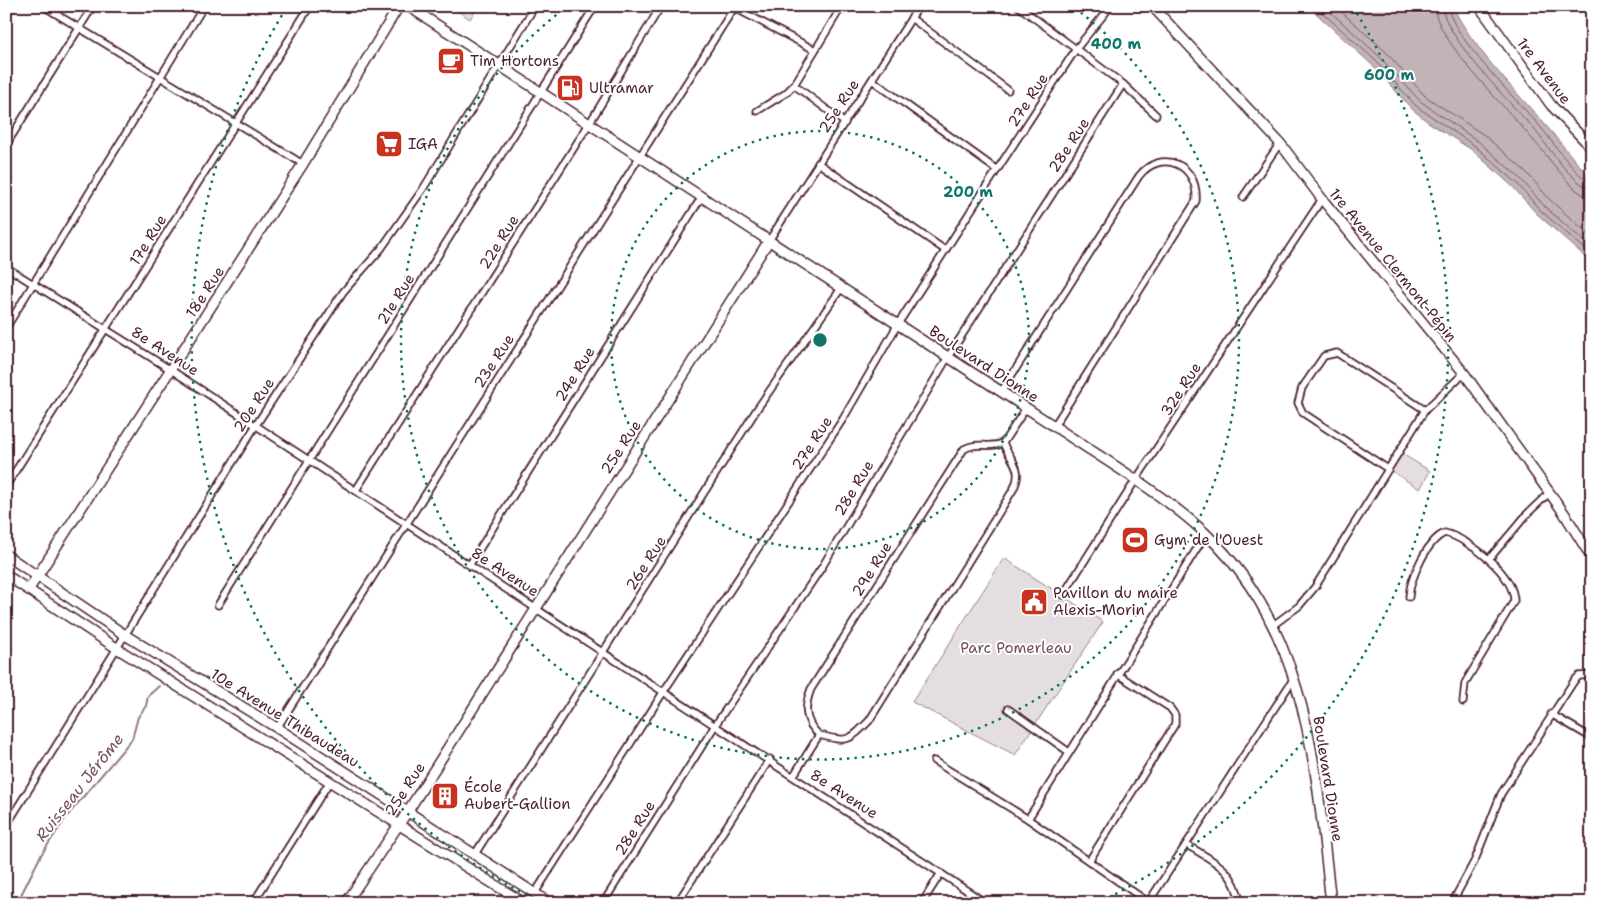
<svg xmlns="http://www.w3.org/2000/svg" width="1598" height="909" font-family="'Shantell Sans',sans-serif">
	<style>
		.green { fill: #e5dee0; stroke: #987e86 }
		.water { fill: #c1b3b6; stroke: #91787e }
		.lines { fill: none; stroke-linecap: round; stroke-linejoin: round }
		.shore { stroke: #7a5a63; stroke-width: 1 }
		.stream { stroke: #91787e; stroke-width: 2 }
		.street-casing { stroke: #4a1f2b; stroke-width: 9 }
		.secondary-casing { stroke: #4a1f2b; stroke-width: 12 }
		.street { stroke: #fff; stroke-width: 5.5 }
		.secondary { stroke: #fff; stroke-width: 9 }
		.ring { fill: none; stroke: #0f766e; stroke-width: 2.5; stroke-dasharray: 2.5 5 }
		.labels { text-anchor: middle; stroke-width: 4; stroke-linejoin: round; paint-order: stroke }
		.poi-label { font-size: 15px; fill: #4a1f2b; stroke: #fff; text-anchor: start }
		.street-label { font-size: 15px; fill: #4a1f2b; stroke: #fff }
		.park-label { font-size: 15px; fill: #714f58; stroke: #fff }
		.water-label { font-size: 16px; font-style: italic; fill: #74535c; stroke: #fff }
		.centre { fill: #0f766e; stroke: #fff; stroke-width: 2.5 }
		.ring-label { font-size: 15px; text-anchor: middle; font-weight: bold; fill: #0f766e; stroke: #fff; stroke-width: 4; stroke-linejoin: round; paint-order: stroke }
	</style>
	<rect width="100%" height="100%" fill="#fff"/>
	<filter id="ink" filterUnits="userSpaceOnUse"><feTurbulence type="fractalNoise" baseFrequency=".02" numOctaves="2"/><feDisplacementMap in="SourceGraphic" scale="10" xChannelSelector="R" yChannelSelector="G"/><feConvolveMatrix kernelMatrix="1 2 1 2 8 2 1 2 1" color-interpolation-filters="sRGB"/></filter>
	<g filter="url(#ink)">
		<g class="green">
			<path d="M450 6H478L470 19Z"/>
			<path d="M1399 452 1430 471 1420 489 1388 469Z"/>
			<path d="M1004 558 1103 622 1015 755 912 702Z"/>
		</g>
		<path class="water" d="M1308 6H1452C1475 50 1509 84 1542 121 1559 140 1574 161 1592 179V266L1580 252 1536 213 1513 187 1472 150 1428 122 1412 109 1371 64Z"/>
		<g class="lines">
			<g class="shore">
				<path d="M1315 6 1375 60 1416 106 1475 146 1517 183 1540 210 1584 248 1592 258"/>
				<path d="M1324 6 1379 56 1420 101 1479 142 1521 179 1544 206 1592 248"/>
				<path d="M1335 6 1385 51 1425 96 1484 135 1527 173 1550 200 1592 237"/>
				<path d="M1434 6C1436 41 1506 107 1529 135 1545 153 1559 173 1576 190L1584 195 1592 196"/>
				<path d="M1442 6C1444 37 1512 104 1534 129 1546 143 1573 187 1592 188"/>
				<path d="M1448 6C1451 36 1517 100 1538 124 1549 136 1577 180 1592 182"/>
			</g>
			<path class="stream" d="M17 903 41 855 67 816 132 739 138 717 146 706 148 696 159 686"/>
			<g class="street-casing">
				<g id="street">
					<path d="M43 6 303 164"/>
					<path d="M1018 6 1123 84 1156 115"/>
					<path d="M6 7 7 6"/>
					<path d="M733 7 815 50"/>
					<path d="M911 18 1008 90"/>
					<path d="M872 80 997 170"/>
					<path d="M794 85 845 123"/>
					<path d="M757 111 786 93 794 85 842 6"/>
					<path d="M6 145 93 6"/>
					<path d="M818 163 945 250"/>
					<path d="M1243 197 1280 143"/>
					<path d="M768 242 919 6"/>
					<path d="M6 267 171 370 986 903"/>
					<path d="M6 328 204 6"/>
					<path d="M1001 392 1139 176C1161 148 1199 164 1196 201L1054 426"/>
					<path d="M1388 469 1303 413 1298 403 1302 388 1324 356 1337 353 1425 410"/>
					<path d="M6 486 310 6"/>
					<path d="M356 490 589 124 661 6"/>
					<path d="M1489 559 1528 513 1550 492"/>
					<path d="M470 564 701 198"/>
					<path d="M1063 595 1135 481 1322 199"/>
					<path d="M1409 597C1410 579 1427 540 1445 533 1469 539 1514 574 1514 601L1465 683 1463 702"/>
					<path d="M218 605 595 6"/>
					<path d="M1272 626 1299 606 1315 587 1425 410 1464 373"/>
					<path d="M1008 709 1069 752"/>
					<path d="M1551 714 1592 738"/>
					<path d="M277 728 734 8"/>
					<path d="M819 735C848 742 848 742 869 721L1013 490C1024 468 1012 463 1003 443"/>
					<path d="M934 761 1028 819 1148 902"/>
					<path d="M794 775 819 735C804 721 804 707 811 689L964 449C979 441 987 449 1003 443L1026 408"/>
					<path d="M1028 819 1206 534"/>
					<path d="M6 826 256 425 343 292 381 249 423 189 535 6"/>
					<path d="M1187 845C1213 861 1235 869 1240 903"/>
					<path d="M475 854 757 409 842 287"/>
					<path d="M1089 861 1175 724V715L1170 708 1117 674"/>
					<path d="M535 893 664 691 843 419 898 324 997 170 1076 49 1111 6"/>
					<path d="M253 903 330 781"/>
					<path d="M603 903 716 724 822 567 948 357 1123 84"/>
					<path d="M677 903 770 759"/>
					<path d="M922 903 941 873"/>
					<path d="M1148 903 1294 678"/>
					<path d="M1452 903 1475 860 1501 794 1574 681 1579 676 1592 675"/>
					<path d="M1591 903 1592 896"/>
				</g>
			</g>
			<g class="secondary-casing">
				<g id="secondary">
					<path d="M408 6 1054 426C1104 460 1161 492 1205 533 1309 630 1316 771 1331 903"/>
					<path d="M1152 6 1280 143 1322 199 1464 373 1564 513 1592 558"/>
					<path d="M1479 6 1551 105 1592 148"/>
					<path d="M6 555 125 635 277 728 550 903"/>
					<path d="M6 575 118 649 524 903"/>
					<path d="M29 589 303 164 399 6"/>
					<path d="M346 903 408 811 768 242"/>
				</g>
			</g>
			<use href="#street" class="street"/>
			<use href="#secondary" class="secondary"/>
		</g>
	</g>
	<g class="ring">
		<circle cx="820" cy="340" r="209"/>
		<path d="M1075 8A419 419 0 1 1 565 8"/>
		<path d="M540 902A628 628 0 0 1 287 7M1353 7A628 628 0 0 1 1100 902"/>
	</g>
	<defs>
		<g id="cafe-square" transform="scale(1.4375)"><rect x="-9" y="-9" width="18" height="18" rx="4" fill="#c8321e" stroke="#fff"/><path d="M-5.5-4.5H6V0H3Q3 3.5 0 3.5H-2.5Q-5.5 3.5-5.5 0ZM3-3.2v2h1.7v-2ZM-6 4.5H4V6H-6Z" fill="#fff"/></g>
		<g id="fuel-square" transform="scale(1.4375)"><rect x="-9" y="-9" width="18" height="18" rx="4" fill="#c8321e" stroke="#fff"/><path d="M-5.5-6h7V0h2V4h1.3V-2.5L3-4.5l.8-.8L6-3V5H2.5V1h-1V6h-7ZM-4.2-4.7v3.2H.2V-4.7Z" fill="#fff"/></g>
		<g id="supermarket-square" transform="scale(1.4375)"><rect x="-9" y="-9" width="18" height="18" rx="4" fill="#c8321e" stroke="#fff"/><path d="M-6-5.5h2.5l.6 2H6L4.5 2H-2.5L-4.4-4H-6ZM-1.5 3.2a1.3 1.3 0 1 0 .1 0ZM3 3.2a1.3 1.3 0 1 0 .1 0Z" fill="#fff"/></g>
		<g id="stadium-square" transform="scale(1.4375)"><rect x="-9" y="-9" width="18" height="18" rx="4" fill="#c8321e" stroke="#fff"/><path d="M0-5a6.5 5 0 1 0 0 10a6.5 5 0 1 0 0-10ZM-3.5-1.8h7v3.6h-7Z" fill="#fff"/></g>
		<g id="civic-square" transform="scale(1.4375)"><rect x="-9" y="-9" width="18" height="18" rx="4" fill="#c8321e" stroke="#fff"/><path d="M-.6-6.5H3V-4.5H.6V-3L4-1V1h2V6H-6V1h2V-1L-.6-3ZM-1.2 2.5V6h2.4V2.5Z" fill="#fff"/></g>
		<g id="building-square" transform="scale(1.4375)"><rect x="-9" y="-9" width="18" height="18" rx="4" fill="#c8321e" stroke="#fff"/><path d="M-4-6H4V6H1V3H-1V6H-4ZM-2.5-4.3h1.7v1.8h-1.7ZM.8-4.3h1.7v1.8H.8ZM-2.5-1h1.7V.8h-1.7ZM.8-1h1.7V.8H.8Z" fill="#fff"/></g>
	</defs>
	<g fill-rule="evenodd">
		<use href="#cafe-square" x="451" y="61"/>
		<use href="#fuel-square" x="570" y="88"/>
		<use href="#supermarket-square" x="389" y="144"/>
		<use href="#stadium-square" x="1135" y="540"/>
		<use href="#civic-square" x="1034" y="602"/>
		<use href="#building-square" x="445" y="796"/>
	</g>
	<g class="labels">
		<g class="poi-label">
			<text x="470" y="66">Tim Hortons</text>
			<text x="589" y="93">Ultramar</text>
			<text x="408" y="149">IGA</text>
			<text x="1154" y="545">Gym de l'Ouest</text>
			<text x="1053" y="598">Pavillon du maire<tspan x="1053" dy="17">Alexis-Morin</tspan></text>
			<text x="464" y="792">École<tspan x="464" dy="17">Aubert-Gallion</tspan></text>
		</g>
		<g class="street-label">
			<text transform="translate(1544 71) rotate(53)" y="5">1re Avenue</text>
			<text transform="translate(1028 100) rotate(-57)" y="5">27e Rue</text>
			<text transform="translate(839 106) rotate(-57)" y="5">25e Rue</text>
			<text transform="translate(1069 145) rotate(-57)" y="5">28e Rue</text>
			<text transform="translate(148 240) rotate(-58)" y="5">17e Rue</text>
			<text transform="translate(499 242) rotate(-58)" y="5">22e Rue</text>
			<text transform="translate(1393 265) rotate(51)" y="5">1re Avenue Clermont-Pépin</text>
			<text transform="translate(205 292) rotate(-57)" y="5">18e Rue</text>
			<text transform="translate(396 299) rotate(-58)" y="5">21e Rue</text>
			<text transform="translate(165 351) rotate(33)" y="5">8e Avenue</text>
			<text transform="translate(494 361) rotate(-57)" y="5">23e Rue</text>
			<text transform="translate(984 364) rotate(33)" y="5">Boulevard Dionne</text>
			<text transform="translate(575 374) rotate(-58)" y="5">24e Rue</text>
			<text transform="translate(1181 389) rotate(-57)" y="5">32e Rue</text>
			<text transform="translate(254 405) rotate(-57)" y="5">20e Rue</text>
			<text transform="translate(812 443) rotate(-57)" y="5">27e Rue</text>
			<text transform="translate(621 447) rotate(-57)" y="5">25e Rue</text>
			<text transform="translate(854 488) rotate(-59)" y="5">28e Rue</text>
			<text transform="translate(646 563) rotate(-57)" y="5">26e Rue</text>
			<text transform="translate(872 569) rotate(-58)" y="5">29e Rue</text>
			<text transform="translate(505 572) rotate(33)" y="5">8e Avenue</text>
			<text transform="translate(285 718) rotate(32)" y="5">10e Avenue Thibaudeau</text>
			<text transform="translate(1328 779) rotate(81)" y="5">Boulevard Dionne</text>
			<text transform="translate(405 789) rotate(-57)" y="5">25e Rue</text>
			<text transform="translate(844 794) rotate(33)" y="5">8e Avenue</text>
			<text transform="translate(635 828) rotate(-58)" y="5">28e Rue</text>
		</g>
		<g class="park-label">
			<text x="1016" y="653">Parc Pomerleau</text>
		</g>
		<g class="water-label">
			<text transform="translate(79 787) rotate(-52)" y="6">Ruisseau Jérôme</text>
		</g>
	</g>
	<circle cx="820" cy="340" r="8" class="centre"/>
	<g class="ring-label">
		<text x="1116" y="49">400 m</text>
		<text x="1389" y="80">600 m</text>
		<text x="968" y="197">200 m</text>
	</g>
	<rect width="1598" height="909" fill="none" stroke="#fff" stroke-width="25"/>
	<rect x="12" y="12" width="1573" height="884" fill="none" stroke="#4a1f2b" stroke-width="2" filter="url(#ink)"/>
</svg>
